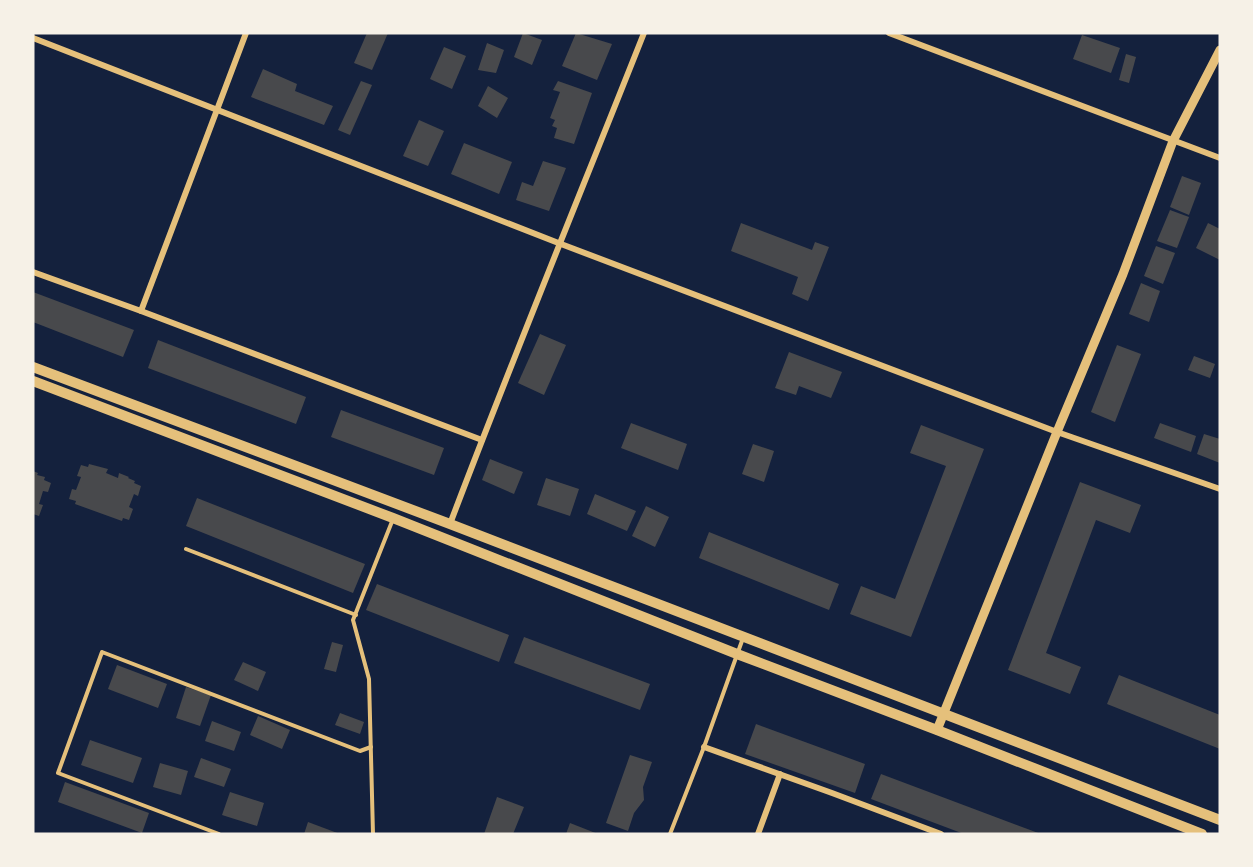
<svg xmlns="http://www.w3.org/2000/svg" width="1253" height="867" font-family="Montserrat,sans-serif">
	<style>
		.building { fill: #48494c }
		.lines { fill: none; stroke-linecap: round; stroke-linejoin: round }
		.service { stroke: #e5c07b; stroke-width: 4 }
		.minor { stroke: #e5c07b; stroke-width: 6 }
		.tertiary { stroke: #e5c07b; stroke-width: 9 }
		.primary { stroke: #e5c07b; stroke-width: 10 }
	</style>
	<rect width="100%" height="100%" fill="#14213d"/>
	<g class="building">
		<path d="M367 33H388L372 70 354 63Z"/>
		<path d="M523 33 542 40 532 65 514 57Z"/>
		<path d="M576 33 612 44 597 80 562 66Z"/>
		<path d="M1082 35 1120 48 1111 73 1073 59Z"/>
		<path d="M487 43 504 50 496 73 478 70Z"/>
		<path d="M444 47 466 56 452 89 430 79Z"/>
		<path d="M1126 54 1136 57 1129 83 1119 80Z"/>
		<path d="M263 69 297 84 295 91 333 106 324 125 251 97Z"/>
		<path d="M361 81 372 85 350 135 338 130Z"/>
		<path d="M558 81 592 93 574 144 554 138 557 128 552 126 555 120 550 118 560 92 553 90Z"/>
		<path d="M488 86 508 98 497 118 478 106Z"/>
		<path d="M419 120 444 131 428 166 403 156Z"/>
		<path d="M464 143 512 162 499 194 451 174Z"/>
		<path d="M543 161 566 168 549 211 516 200 522 182 533 186Z"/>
		<path d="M1182 176 1201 183 1189 215 1170 207Z"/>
		<path d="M1170 210 1189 217 1177 248 1157 241Z"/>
		<path d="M741 223 812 250 815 242 829 247 808 301 792 294 798 277 731 251Z"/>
		<path d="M1208 223 1220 229V260L1196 248Z"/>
		<path d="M1156 246 1175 253 1163 284 1144 276Z"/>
		<path d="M1141 283 1160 291 1149 322 1129 314Z"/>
		<path d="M33 292 134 330 123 357 33 322Z"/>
		<path d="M540 334 566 345 544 395 518 383Z"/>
		<path d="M158 340 306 397 296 424 148 368Z"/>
		<path d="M1117 345 1141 354 1115 422 1091 412Z"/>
		<path d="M789 352 842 372 831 398 799 386 796 395 775 388Z"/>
		<path d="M1194 356 1215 364 1210 378 1188 370Z"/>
		<path d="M341 410 444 448 434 475 331 437Z"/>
		<path d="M631 423 687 444 678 470 621 448Z"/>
		<path d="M1160 423 1196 436 1191 452 1154 438Z"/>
		<path d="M921 425 984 449 911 637 850 614 861 586 895 599 946 466 910 453Z"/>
		<path d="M1204 434 1220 439V463L1197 454Z"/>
		<path d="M753 444 774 451 764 482 742 474Z"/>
		<path d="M490 459 523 472 514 494 482 480Z"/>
		<path d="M89 464 108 469 106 473 118 478 119 473 129 477 128 478 135 481 134 483 141 486 138 496 134 494 129 507 133 509 129 520 123 518 122 521 75 504 76 501 69 499 72 489 76 490 81 477 77 476 81 465 88 467Z"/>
		<path d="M33 471 38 473 37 475 45 477 44 480 51 483 48 492 43 491 39 504 43 505 39 516 33 514Z"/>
		<path d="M546 478 579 489 570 516 537 505Z"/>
		<path d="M1080 482 1141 505 1130 533 1096 520 1046 653 1081 667 1070 694 1008 670Z"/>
		<path d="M595 494 636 511 627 531 587 514Z"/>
		<path d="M197 498 365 564 353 593 186 526Z"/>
		<path d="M646 506 669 517 655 547 632 536Z"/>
		<path d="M709 532 839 584 829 610 699 558Z"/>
		<path d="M377 584 509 635 499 662 366 610Z"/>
		<path d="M524 637 650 684 640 710 514 663Z"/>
		<path d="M332 642 343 645 336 672 324 669Z"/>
		<path d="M243 662 266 672 258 691 234 680Z"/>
		<path d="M117 665 167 684 158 708 108 689Z"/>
		<path d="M1119 675 1220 715V749L1107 704Z"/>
		<path d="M186 687 211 695 200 726 176 718Z"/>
		<path d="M340 713 364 722 360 734 335 725Z"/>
		<path d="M258 716 290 730 282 749 250 735Z"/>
		<path d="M212 721 241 732 234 751 205 741Z"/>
		<path d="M756 724 865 764 855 793 745 754Z"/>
		<path d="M90 740 142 758 133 783 81 765Z"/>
		<path d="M630 755 652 762 643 787 644 800 634 813 628 831 606 823Z"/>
		<path d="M201 758 231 769 224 787 194 777Z"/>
		<path d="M160 763 188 771 181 795 153 787Z"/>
		<path d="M881 774 1041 834H964L871 799Z"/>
		<path d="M65 782 149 813 142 833 58 802Z"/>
		<path d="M230 792 264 803 257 826 222 815Z"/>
		<path d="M497 797 524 807 513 834H484Z"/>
		<path d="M308 822 340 834H304Z"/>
		<path d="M570 823 598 834H566Z"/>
	</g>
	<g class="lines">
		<g class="service">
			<path d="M186 549 356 615"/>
			<path d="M219 834 58 773 102 652 360 751 371 747"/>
			<path d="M373 834 369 679 353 620 393 519"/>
			<path d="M670 834 704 747 743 638"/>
		</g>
		<g class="minor">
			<path d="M889 33 1220 158"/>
			<path d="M33 38 561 244 1057 432 1220 489"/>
			<path d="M33 272 141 311 482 440"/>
			<path d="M141 311 246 33"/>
			<path d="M450 524C512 360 579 197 644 33"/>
			<path d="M704 747 832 793 941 834"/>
			<path d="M758 834 780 774"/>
		</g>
		<path class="tertiary" d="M937 730 1057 432 1123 274 1173 141 1220 50"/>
		<g class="primary">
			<path d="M33 367 450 524 1220 820"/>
			<path d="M33 381 393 518 737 654 937 730 1202 834"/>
		</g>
	</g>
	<rect width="1253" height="867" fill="none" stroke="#f6f1e7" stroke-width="69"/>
</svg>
